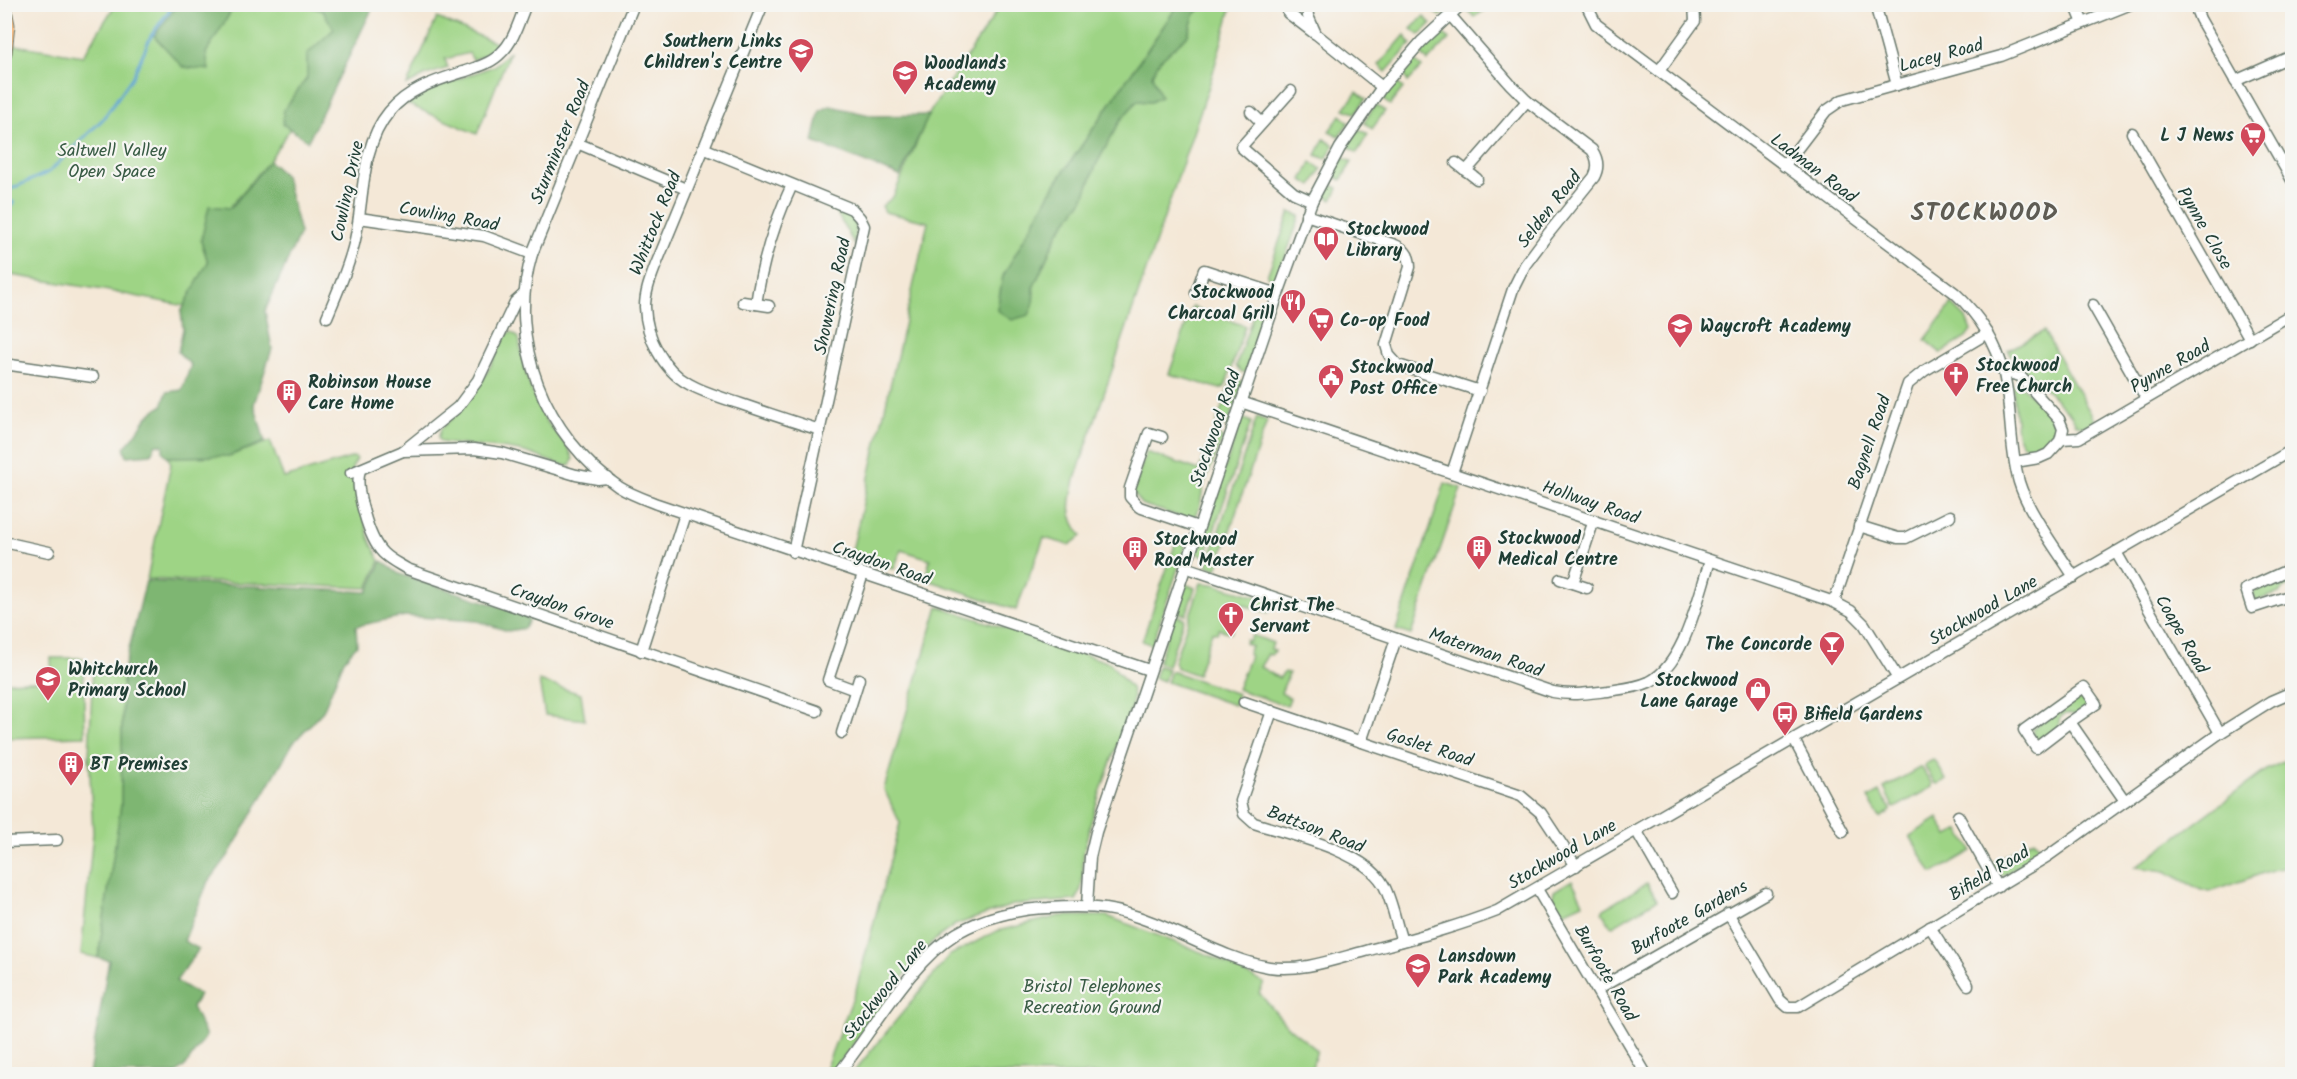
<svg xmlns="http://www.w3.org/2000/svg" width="2297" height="1079" font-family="Kalam,sans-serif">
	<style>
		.green { fill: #9ed485; stroke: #5e885c; stroke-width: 1.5 }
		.forest { fill: #7eb672; stroke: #4e7a53; stroke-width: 1.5 }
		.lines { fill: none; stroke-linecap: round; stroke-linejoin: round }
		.stream { stroke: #5ba3d2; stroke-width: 3 }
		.minor-casing { stroke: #6a796d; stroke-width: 13 }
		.highway-casing { stroke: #6a796d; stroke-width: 17 }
		.minor { stroke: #fff; stroke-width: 10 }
		.highway { stroke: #f7be87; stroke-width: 15 }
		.labels { text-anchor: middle; stroke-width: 4.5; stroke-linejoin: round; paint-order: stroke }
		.poi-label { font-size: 18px; font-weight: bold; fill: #1f3d34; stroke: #f6f6f2; text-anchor: start }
		.street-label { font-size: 18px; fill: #1f3d34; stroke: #f6f6f2 }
		.park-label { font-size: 18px; fill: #385b44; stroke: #f6f6f2 }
		.district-label { font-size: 24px; font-weight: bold; letter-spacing: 1.5px; fill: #5e5c54; stroke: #f6f6f2 }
	</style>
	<rect width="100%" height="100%" fill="#f6f6f2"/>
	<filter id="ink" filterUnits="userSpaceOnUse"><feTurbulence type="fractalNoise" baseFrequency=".0167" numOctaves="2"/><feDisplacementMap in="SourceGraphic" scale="12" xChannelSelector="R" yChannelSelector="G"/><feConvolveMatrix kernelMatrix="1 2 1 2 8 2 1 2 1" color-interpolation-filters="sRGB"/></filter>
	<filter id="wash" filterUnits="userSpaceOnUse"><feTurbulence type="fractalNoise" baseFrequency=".008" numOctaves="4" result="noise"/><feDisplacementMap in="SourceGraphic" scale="24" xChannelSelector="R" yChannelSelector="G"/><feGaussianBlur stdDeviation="1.35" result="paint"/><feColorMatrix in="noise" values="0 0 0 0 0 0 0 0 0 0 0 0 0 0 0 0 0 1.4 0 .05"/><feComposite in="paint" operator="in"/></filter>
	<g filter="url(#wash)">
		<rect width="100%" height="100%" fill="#f4e8d7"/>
		<g class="green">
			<path d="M115 5H355L323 59 288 132 269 161 201 241 208 262 185 306 104 290 5 274 4 88 15 45 83 56Z"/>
			<path d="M1001 5H1178L1056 183 1003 276 997 310 1033 306 1034 286 1059 231 1083 200 1096 165 1120 121 1137 101 1151 102 1157 86 1151 76 1160 60 1188 35 1194 15 1204 5H1232L1210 83 1076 476C1070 500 1065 515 1082 536L1069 545 1044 538 1016 610 925 579 930 559 901 550 894 569 851 555 928 222 885 212 882 206 893 197 930 112Z"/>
			<path d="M1438 5H1451V7L1440 16 1431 10Z"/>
			<path d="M1471 5H1489L1490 7 1474 17 1467 9Z"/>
			<path d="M1424 16 1431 24 1420 35 1411 29Z"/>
			<path d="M437 18 498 44 484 55 473 60 469 53 445 59 448 68 426 75 407 85Z"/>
			<path d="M1441 31 1449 39 1428 61 1420 53Z"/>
			<path d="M1405 35 1411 44 1386 72 1379 65Z"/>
			<path d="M510 51 477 134 407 104 431 89 494 66Z"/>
			<path d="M1413 60 1422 67 1408 82 1402 72Z"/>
			<path d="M1395 81 1403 88 1390 105 1382 99V96Z"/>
			<path d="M1357 92 1366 99 1355 113 1344 109Z"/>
			<path d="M1375 105 1385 111 1372 129 1364 122Z"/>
			<path d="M1341 115 1349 122 1339 136 1329 131Z"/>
			<path d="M1358 129 1368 134 1357 153 1348 146Z"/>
			<path d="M1324 139 1334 145 1326 159 1316 155Z"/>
			<path d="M1341 157 1352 162 1341 180 1332 174Z"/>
			<path d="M1311 162 1321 169 1312 186 1302 180Z"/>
			<path d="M1329 184 1338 188 1332 200 1322 194 1326 185Z"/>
			<path d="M834 208C856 217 859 221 854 244Z"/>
			<path d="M1290 212 1300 216 1277 280 1267 276Z"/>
			<path d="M1952 304 1966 318 1971 331 1966 338 1941 353 1925 340Z"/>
			<path d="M1256 306 1266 309 1246 372H1241L1236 366Z"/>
			<path d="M1192 307 1245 326 1225 387 1220 389 1169 374Z"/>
			<path d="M2044 331 2095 421 2083 427 2076 424 2071 415 2029 372 2019 366 2008 350Z"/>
			<path d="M512 332 519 338C523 366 531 397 547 422 556 434 570 445 573 460L569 466C554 465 540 456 525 452 497 446 469 447 441 442L438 438 441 429C474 397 487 377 506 334Z"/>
			<path d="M1236 379 1243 382 1227 427 1216 424 1231 382Z"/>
			<path d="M2017 384 2021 386C2041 405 2082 436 2033 451L2021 442 2017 434 2013 387Z"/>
			<path d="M1257 417 1267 421 1217 569 1207 566Z"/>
			<path d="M1242 418 1251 422 1205 557 1196 553Z"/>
			<path d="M1212 435 1223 438 1203 487 1200 506 1194 517 1187 519 1141 504 1133 492 1146 452 1199 470Z"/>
			<path d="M270 441 284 478 354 457 357 459 352 468 369 538 380 561 368 588 147 579 171 464 168 457 229 456Z"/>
			<path d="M1445 483 1461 488 1411 635 1396 630Z"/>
			<path d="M1176 542 1186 545 1152 645 1142 641Z"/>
			<path d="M2292 573V586L2285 587 2279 593 2255 601 2253 593 2254 591Z"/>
			<path d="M1201 583 1213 584 1273 601 1268 613 1241 604 1231 633 1219 629 1217 633 1212 632 1197 675 1177 668 1174 662Z"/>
			<path d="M1185 584 1195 588 1186 615 1175 611Z"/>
			<path d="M938 606 1110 663 1131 688 1133 696 1132 705C1115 753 1094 802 1084 851 1081 869 1086 885 1076 900L1013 905 955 925 932 942 914 962 835 1069 826 1067 856 990 900 823 884 789Z"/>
			<path d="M1174 615 1184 618 1168 666 1158 663Z"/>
			<path d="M1252 635 1273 643 1271 649 1275 651 1271 655 1268 654 1260 667 1279 678 1285 672 1289 673 1281 693 1290 698 1287 706 1237 689 1250 656 1248 654 1251 646 1245 643 1246 640 1250 641Z"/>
			<path d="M51 658H83L85 736 5 738V682L52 680Z"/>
			<path d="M93 664 123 673 121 805 98 958 81 954 93 833 89 756Z"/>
			<path d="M1158 666 1168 669 1164 681 1154 678Z"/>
			<path d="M1171 671 1238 694 1234 705 1167 682Z"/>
			<path d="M539 681 581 694 585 720 545 715Z"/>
			<path d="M2080 694 2090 700 2088 707 2077 715C2066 712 2057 714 2059 727L2039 741 2035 739 2032 729Z"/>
			<path d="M2292 758V866L2272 870 2210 892 2201 890 2165 871 2136 867 2268 769Z"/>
			<path d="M1933 760 1936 762 1946 780 1938 784 1935 783 1925 767V764Z"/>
			<path d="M1921 767 1932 784V787L1895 808 1893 807 1884 788Z"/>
			<path d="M1879 792 1891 809V811L1880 818 1868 798Z"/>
			<path d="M1938 818 1948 836 1960 830 1972 851 1934 873 1931 872 1910 836Z"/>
			<path d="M2034 839 2042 851 2004 875 1998 874 1992 863Z"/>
			<path d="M1572 880 1583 903 1561 913 1553 895 1554 891Z"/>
			<path d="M1647 883 1657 900 1613 926 1610 925 1602 912 1604 909Z"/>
			<path d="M1060 916H1107L1211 956 1264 983 1259 993 1288 1027 1317 1050 1310 1074H852L950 955 997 931Z"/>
		</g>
		<g class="forest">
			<path d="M178 4 235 5 206 53 209 70 183 67 154 36Z"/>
			<path d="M306 5H374L308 141 283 124V111L307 78V54L334 29 323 11Z"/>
			<path d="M1178 5H1204L1194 15 1188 35 1160 60 1152 75 1161 97 1151 102 1137 101 1120 121 1096 165 1083 200 1059 231 1034 286 1033 306 1029 315 1012 320 997 310 1003 276 1056 183Z"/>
			<path d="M830 106 874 116 929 115 900 176 813 142 820 111Z"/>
			<path d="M269 161 285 176 300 233 265 311 272 349 254 404 265 442 229 456 168 457 163 452V445L156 444 151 454 127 456 124 447C142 432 141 416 162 406L167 392 182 390 191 365 178 352 183 329 181 312 208 262 201 241 209 206 231 208Z"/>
			<path d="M382 561 399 574 520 613 529 620 525 628 508 631 477 621 405 616 356 626 357 645 344 660 323 711 293 743 228 856 207 884 184 941 199 949 176 981 199 995 192 1007 206 1036 186 1065 176 1074H89L109 960 98 958 121 805 123 673 146 581 368 592Z"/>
		</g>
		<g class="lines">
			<g class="stream">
				<path d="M4 192 49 172 103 119 133 76 151 36 174 4"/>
				<path d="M4 197 14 203 4 213"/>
			</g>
		</g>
	</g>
	<g filter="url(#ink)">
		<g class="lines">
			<g class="minor-casing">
				<g id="minor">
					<path d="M634 4 532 254C506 341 545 437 619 487 630 494 644 499 657 504L1149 670"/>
					<path d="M763 4 655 267C650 280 645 293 645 307 646 337 663 370 689 384 705 393 723 398 741 404 767 413 794 422 820 430"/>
					<path d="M1289 4 1288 13 1314 33"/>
					<path d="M1307 4 1308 16 1316 34 1382 87"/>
					<path d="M1586 4 1596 24 1955 293C1978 314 1997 343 2004 374 2012 409 2009 447 2019 482 2028 512 2057 550 2074 577"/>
					<path d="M1875 4 1897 85"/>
					<path d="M2075 4 2083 23"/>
					<path d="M2194 4 2200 19 2292 180"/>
					<path d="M1450 15 1510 84 1527 101 1592 150C1598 159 1599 168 1594 177L1548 234 1525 265 1513 289 1452 473"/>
					<path d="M1659 71 1695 21 1694 4"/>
					<path d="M2235 81 2292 56"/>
					<path d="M1291 91 1241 147 1294 193 1312 201"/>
					<path d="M1251 112 1262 123"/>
					<path d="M2132 133 2250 339"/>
					<path d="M577 143 686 189"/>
					<path d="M703 148 852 209 860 218 864 226 793 552"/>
					<path d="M1456 163 1477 179"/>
					<path d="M1784 166 1826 111 1842 100 2001 56 2131 4"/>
					<path d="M1466 171 1527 101"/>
					<path d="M1306 215 1395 245C1405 249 1410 256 1410 267L1386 345 1389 355 1398 365 1480 391"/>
					<path d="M359 218 484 236 532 254"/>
					<path d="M1196 293 1204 270 1278 294"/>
					<path d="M743 302 769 306"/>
					<path d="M756 304C762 262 774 223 792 185"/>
					<path d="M2093 305 2146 398"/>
					<path d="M327 317C337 293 348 269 354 244 365 201 359 148 389 112 410 87 439 80 469 70 480 66 493 62 501 53 514 41 519 21 526 4"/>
					<path d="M4 364 93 377"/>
					<path d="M2004 372 2020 376 2059 419 2063 429 2060 441 2048 454 2039 458 2015 462"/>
					<path d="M1241 402 1834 602 1851 611 1864 624 1897 677"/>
					<path d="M1162 437 1149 433 1130 488V497L1139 507 1198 527"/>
					<path d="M2061 439 2079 438 2292 314"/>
					<path d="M403 451 458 407 478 380 515 302 524 294"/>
					<path d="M360 470C354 488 369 539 383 553 390 560 399 564 407 569L817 711"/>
					<path d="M351 473 403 451 474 449 502 453 576 475 598 479 608 478"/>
					<path d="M1859 526 1898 538H1906L1950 516"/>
					<path d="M4 542 49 552"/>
					<path d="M2116 552 2220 733"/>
					<path d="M1185 567 1553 692C1572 696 1589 693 1608 691 1621 689 1636 688 1649 682 1685 664 1698 597 1710 561"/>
					<path d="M2292 568 2246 589 2252 608 2292 595"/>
					<path d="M1560 579 1587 588"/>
					<path d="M1573 583 1594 520"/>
					<path d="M1834 602 1908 384 1924 371 1988 333"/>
					<path d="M641 651 685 514"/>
					<path d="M855 690 828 680 863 574"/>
					<path d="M1244 702 1521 796 1541 813 1576 866"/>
					<path d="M1272 711 1241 801 1244 814 1254 823C1290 835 1363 850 1383 884 1392 899 1396 925 1402 941"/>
					<path d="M2070 722 2096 704 2084 687 2024 730 2036 748 2070 722 2125 801"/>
					<path d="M842 733 859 679"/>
					<path d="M1794 740 1843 832"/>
					<path d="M1361 742 1396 639"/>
					<path d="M1958 816 1998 887"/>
					<path d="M1636 830 1672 893"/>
					<path d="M4 842 57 840"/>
					<path d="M1537 889 1646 1074"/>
					<path d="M1087 906 1090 857 1096 832 1278 294 1312 201 1340 148 1382 87 1421 42 1462 4"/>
					<path d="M1728 913 1780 1000 1788 1007H1798L2048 856 2220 733 2271 701 2292 692"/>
					<path d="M1930 927 1968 985"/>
					<path d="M4 945V970"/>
					<path d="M1598 989 1766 893"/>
					<path d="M838 1074C873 1031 909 963 957 933 984 917 1018 909 1048 908 1080 906 1107 906 1138 917 1180 931 1226 960 1269 967 1302 972 1335 959 1366 951 1410 939 1454 928 1497 911L2292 450"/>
				</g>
			</g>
			<g class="highway-casing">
				<path id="highway" d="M4 10 7 25 4 52"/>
			</g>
			<use href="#minor" class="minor"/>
			<use href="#highway" class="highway"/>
		</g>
	</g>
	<defs>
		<g id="school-pin" transform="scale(1.35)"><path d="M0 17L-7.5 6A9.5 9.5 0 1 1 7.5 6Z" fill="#d1495b" stroke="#f6f6f2"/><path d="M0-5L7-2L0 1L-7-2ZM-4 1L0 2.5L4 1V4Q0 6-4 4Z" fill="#fff"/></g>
		<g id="supermarket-pin" transform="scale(1.35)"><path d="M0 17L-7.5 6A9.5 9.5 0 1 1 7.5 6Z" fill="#d1495b" stroke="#f6f6f2"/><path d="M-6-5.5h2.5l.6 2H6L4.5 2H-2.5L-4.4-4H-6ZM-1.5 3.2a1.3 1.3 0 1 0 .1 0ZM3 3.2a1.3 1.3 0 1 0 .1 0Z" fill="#fff"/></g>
		<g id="library-pin" transform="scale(1.35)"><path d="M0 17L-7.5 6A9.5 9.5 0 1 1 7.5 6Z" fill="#d1495b" stroke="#f6f6f2"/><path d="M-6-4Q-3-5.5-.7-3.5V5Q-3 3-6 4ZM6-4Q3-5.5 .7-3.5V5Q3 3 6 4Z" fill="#fff"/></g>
		<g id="restaurant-pin" transform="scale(1.35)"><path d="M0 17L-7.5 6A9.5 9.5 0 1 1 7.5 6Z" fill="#d1495b" stroke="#f6f6f2"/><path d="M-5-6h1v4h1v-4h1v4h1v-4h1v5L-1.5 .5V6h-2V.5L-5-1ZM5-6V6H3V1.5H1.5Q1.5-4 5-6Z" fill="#fff"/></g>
		<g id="church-pin" transform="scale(1.35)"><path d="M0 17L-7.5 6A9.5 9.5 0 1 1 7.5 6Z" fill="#d1495b" stroke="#f6f6f2"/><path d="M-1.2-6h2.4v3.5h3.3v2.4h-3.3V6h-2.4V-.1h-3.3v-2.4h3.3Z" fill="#fff"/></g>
		<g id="civic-pin" transform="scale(1.35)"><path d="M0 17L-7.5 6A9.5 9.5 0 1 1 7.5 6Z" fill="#d1495b" stroke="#f6f6f2"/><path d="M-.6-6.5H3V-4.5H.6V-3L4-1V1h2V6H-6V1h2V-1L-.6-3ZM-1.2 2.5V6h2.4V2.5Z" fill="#fff"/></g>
		<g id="building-pin" transform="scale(1.35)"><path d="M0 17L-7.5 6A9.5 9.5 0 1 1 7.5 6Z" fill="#d1495b" stroke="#f6f6f2"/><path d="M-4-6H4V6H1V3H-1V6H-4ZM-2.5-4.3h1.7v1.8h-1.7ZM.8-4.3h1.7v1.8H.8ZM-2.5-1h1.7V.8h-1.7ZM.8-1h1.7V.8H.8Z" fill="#fff"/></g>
		<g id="bar-pin" transform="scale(1.35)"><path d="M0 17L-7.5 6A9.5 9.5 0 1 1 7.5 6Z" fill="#d1495b" stroke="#f6f6f2"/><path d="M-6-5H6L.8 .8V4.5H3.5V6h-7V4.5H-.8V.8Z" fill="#fff"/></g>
		<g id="shop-pin" transform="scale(1.35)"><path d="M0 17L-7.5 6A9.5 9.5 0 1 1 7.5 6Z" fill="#d1495b" stroke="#f6f6f2"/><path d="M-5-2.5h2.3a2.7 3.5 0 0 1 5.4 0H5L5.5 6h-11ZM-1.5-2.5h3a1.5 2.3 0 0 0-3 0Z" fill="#fff"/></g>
		<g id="bus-pin" transform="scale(1.35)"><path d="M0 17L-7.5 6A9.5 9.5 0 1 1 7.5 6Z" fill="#d1495b" stroke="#f6f6f2"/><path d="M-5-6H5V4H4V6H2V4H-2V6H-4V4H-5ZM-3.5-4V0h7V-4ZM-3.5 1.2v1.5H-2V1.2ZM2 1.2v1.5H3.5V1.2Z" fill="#fff"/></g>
	</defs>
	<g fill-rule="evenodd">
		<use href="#school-pin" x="801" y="51"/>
		<use href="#school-pin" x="905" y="73"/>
		<use href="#supermarket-pin" x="2253" y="135"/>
		<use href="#library-pin" x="1326" y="239"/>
		<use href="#restaurant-pin" x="1293" y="302"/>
		<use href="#supermarket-pin" x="1321" y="320"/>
		<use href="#school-pin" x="1680" y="326"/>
		<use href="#church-pin" x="1956" y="375"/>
		<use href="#civic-pin" x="1331" y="377"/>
		<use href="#building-pin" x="289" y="392"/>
		<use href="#building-pin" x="1479" y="548"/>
		<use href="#building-pin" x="1135" y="549"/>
		<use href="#church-pin" x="1231" y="615"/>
		<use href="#bar-pin" x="1832" y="644"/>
		<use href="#school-pin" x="48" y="679"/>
		<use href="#shop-pin" x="1758" y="690"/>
		<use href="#bus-pin" x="1785" y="714"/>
		<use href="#building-pin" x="71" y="764"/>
		<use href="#school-pin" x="1418" y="966"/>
	</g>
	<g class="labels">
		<g class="poi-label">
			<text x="782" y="47" text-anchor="end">Southern Links<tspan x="782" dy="21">Children's Centre</tspan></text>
			<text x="924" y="69">Woodlands<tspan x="924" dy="21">Academy</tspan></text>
			<text x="2234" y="141" text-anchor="end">L J News</text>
			<text x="1346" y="235">Stockwood<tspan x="1346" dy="21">Library</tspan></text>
			<text x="1274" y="298" text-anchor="end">Stockwood<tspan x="1274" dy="21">Charcoal Grill</tspan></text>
			<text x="1340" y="326">Co-op Food</text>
			<text x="1700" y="332">Waycroft Academy</text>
			<text x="1976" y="371">Stockwood<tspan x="1976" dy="21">Free Church</tspan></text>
			<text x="1350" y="373">Stockwood<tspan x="1350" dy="21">Post Office</tspan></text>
			<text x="308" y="388">Robinson House<tspan x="308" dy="21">Care Home</tspan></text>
			<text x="1498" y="544">Stockwood<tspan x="1498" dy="21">Medical Centre</tspan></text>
			<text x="1154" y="545">Stockwood<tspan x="1154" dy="21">Road Master</tspan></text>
			<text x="1250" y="611">Christ The<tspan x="1250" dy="21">Servant</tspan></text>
			<text x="1812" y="650" text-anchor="end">The Concorde</text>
			<text x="68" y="675">Whitchurch<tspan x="68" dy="21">Primary School</tspan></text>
			<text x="1738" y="686" text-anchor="end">Stockwood<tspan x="1738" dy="21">Lane Garage</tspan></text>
			<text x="1804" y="720">Bifield Gardens</text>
			<text x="90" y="770">BT Premises</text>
			<text x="1438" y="962">Lansdown<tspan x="1438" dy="21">Park Academy</tspan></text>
		</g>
		<g class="street-label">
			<text transform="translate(1941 55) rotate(-15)" y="6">Lacey Road</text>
			<text transform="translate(560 142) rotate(-68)" y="6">Sturminster Road</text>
			<text transform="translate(1814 168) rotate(37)" y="6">Ladman Road</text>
			<text transform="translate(347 191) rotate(-78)" y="6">Cowling Drive</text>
			<text transform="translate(1549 209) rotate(-52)" y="6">Selden Road</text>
			<text transform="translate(449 216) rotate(10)" y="6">Cowling Road</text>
			<text transform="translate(655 223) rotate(-68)" y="6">Whittock Road</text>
			<text transform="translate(2205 228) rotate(60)" y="6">Pynne Close</text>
			<text transform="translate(832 296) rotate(-78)" y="6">Showering Road</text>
			<text transform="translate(2170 366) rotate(-30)" y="6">Pynne Road</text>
			<text transform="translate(1215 428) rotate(-71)" y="6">Stockwood Road</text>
			<text transform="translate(1869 442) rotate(-71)" y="6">Bagnell Road</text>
			<text transform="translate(1591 502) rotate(19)" y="6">Hollway Road</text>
			<text transform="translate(882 563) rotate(19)" y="6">Craydon Road</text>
			<text transform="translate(562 606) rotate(19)" y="6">Craydon Grove</text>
			<text transform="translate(1983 610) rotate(-30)" y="6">Stockwood Lane</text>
			<text transform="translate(2182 634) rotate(60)" y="6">Coape Road</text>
			<text transform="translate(1486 652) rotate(19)" y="6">Materman Road</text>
			<text transform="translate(1430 747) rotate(18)" y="6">Goslet Road</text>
			<text transform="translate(1316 829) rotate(21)" y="6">Battson Road</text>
			<text transform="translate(1562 854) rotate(-30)" y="6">Stockwood Lane</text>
			<text transform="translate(1989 873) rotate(-31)" y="6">Bifield Road</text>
			<text transform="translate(1689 917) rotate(-30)" y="6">Burfoote Gardens</text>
			<text transform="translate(1606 973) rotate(60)" y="6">Burfoote Road</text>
			<text transform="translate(885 989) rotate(-51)" y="6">Stockwood Lane</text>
		</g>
		<g class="park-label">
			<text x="112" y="156">Saltwell Valley<tspan x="112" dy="21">Open Space</tspan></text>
			<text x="1092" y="992">Bristol Telephones<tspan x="1092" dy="21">Recreation Ground</tspan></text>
		</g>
		<g class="district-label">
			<text x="1985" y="220">STOCKWOOD</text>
		</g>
	</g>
	<rect width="2297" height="1079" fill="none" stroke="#f6f6f2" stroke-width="24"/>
</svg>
